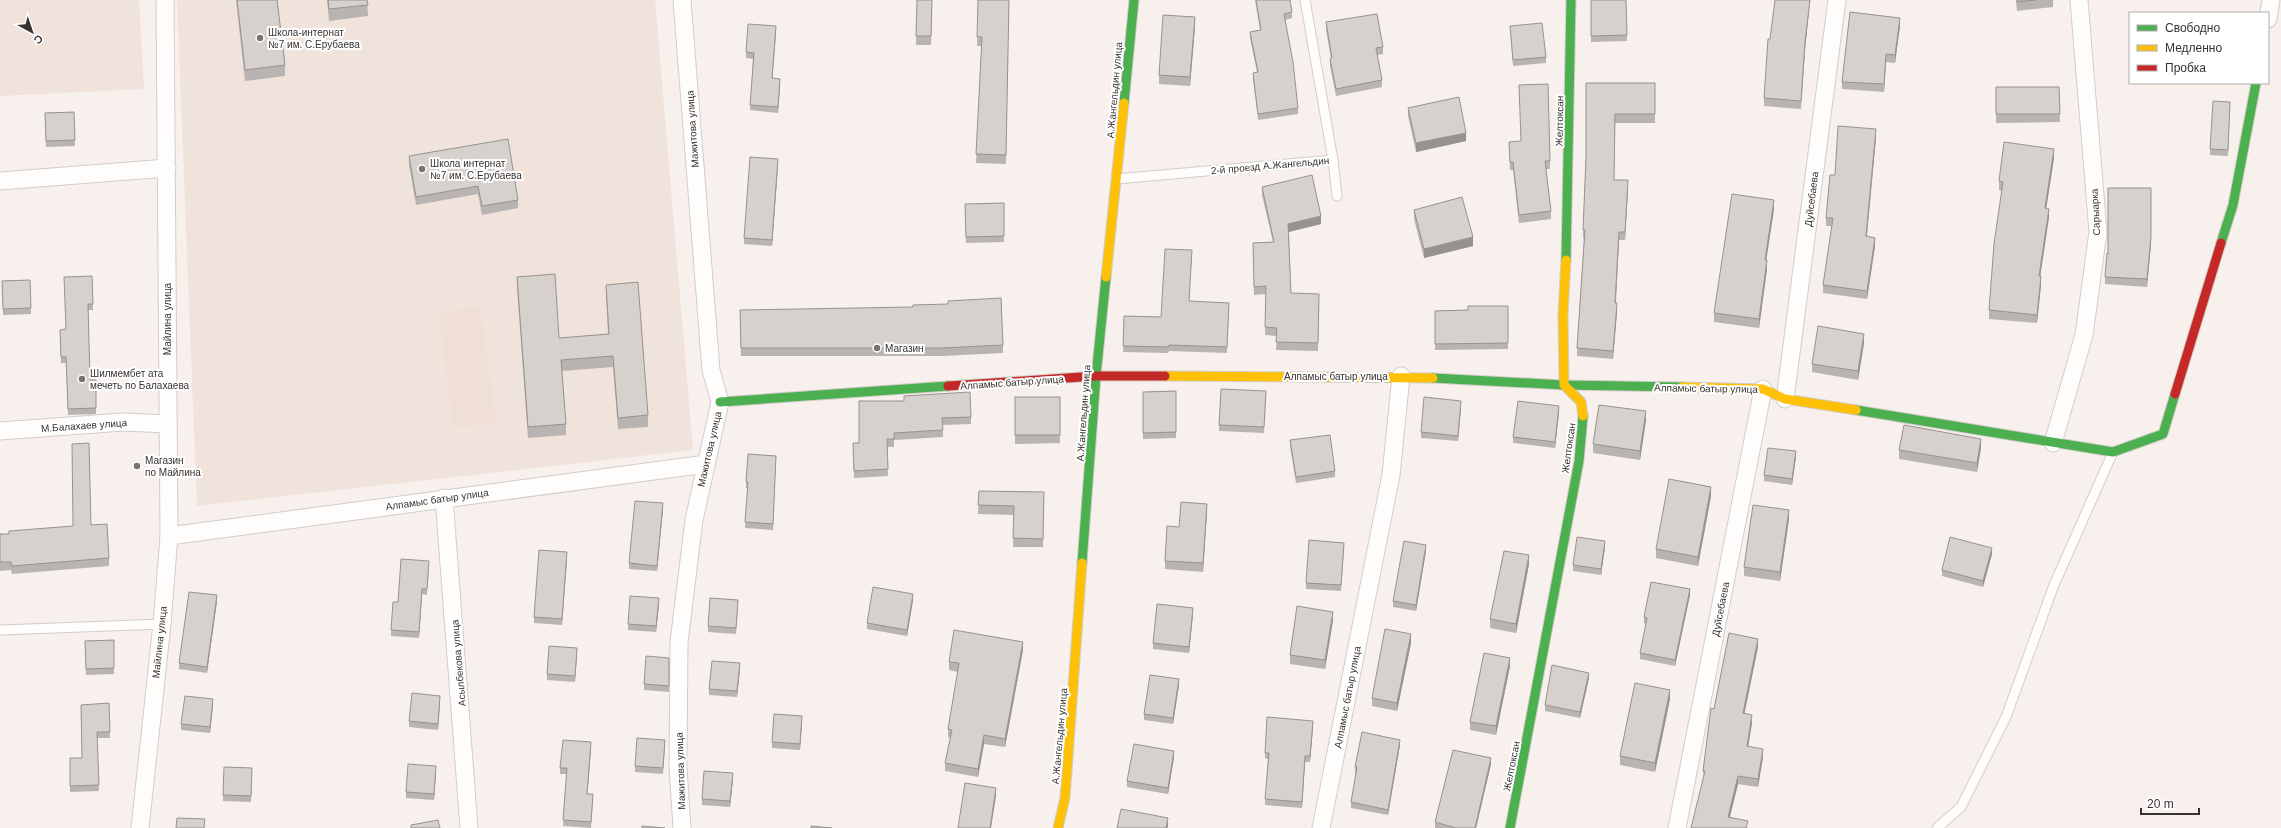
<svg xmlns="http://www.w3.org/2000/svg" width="2281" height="828" font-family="Helvetica,sans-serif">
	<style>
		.built { fill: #f0e3db }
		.green { fill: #efdfd5 }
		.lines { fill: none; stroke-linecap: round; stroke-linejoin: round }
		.lane-casing { stroke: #d2cdc9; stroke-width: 11 }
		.street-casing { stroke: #d2cdc9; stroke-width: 19 }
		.fast-casing { stroke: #d2cdc9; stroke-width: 11 }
		.slow-casing { stroke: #d2cdc9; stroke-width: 11 }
		.jam-casing { stroke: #d2cdc9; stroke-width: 11 }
		.lane { stroke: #fefdfc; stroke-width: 9 }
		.street { stroke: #fefdfc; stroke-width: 17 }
		.fast { stroke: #4caf50; stroke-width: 9 }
		.slow { stroke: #ffc107; stroke-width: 9 }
		.jam { stroke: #c62828; stroke-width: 9 }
		.wall { fill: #b9b4b1 }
		.shaded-wall { fill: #969290 }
		.building { fill: #d7d1ce; stroke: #969290 }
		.poi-dot { fill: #7a7471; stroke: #fff; stroke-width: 1.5 }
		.labels { text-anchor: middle; stroke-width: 4; stroke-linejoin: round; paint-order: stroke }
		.poi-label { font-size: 10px; fill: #37322f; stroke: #fff; text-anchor: start }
		.street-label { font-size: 10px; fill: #37322f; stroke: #fff }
	</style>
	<rect width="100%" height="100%" fill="#f7f0ec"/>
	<g class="built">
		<path d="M0 0H139L144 89 0 96Z"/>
		<path d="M177 0H655L693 450 197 506Z"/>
	</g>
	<path class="green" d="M480 307 496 422 453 428 439 312Z"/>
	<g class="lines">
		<g class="lane-casing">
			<g id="lane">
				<path d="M1333 160 1337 196"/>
				<path d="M1116 179 1333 160 1305 0"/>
				<path d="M0 630 162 624"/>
				<path d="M1937 828 1961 807 2006 717 2054 585 2113 452"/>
			</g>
		</g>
		<g class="street-casing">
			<g id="street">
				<path d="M2268 19 2271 0"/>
				<path d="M0 181 167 168"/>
				<path d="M1785 399 1837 0"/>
				<path d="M0 431 123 422 168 424"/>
				<path d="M2053 443 2084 335 2098 232 2079 0"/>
				<path d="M444 498 469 828"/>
				<path d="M169 536 706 464"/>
				<path d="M140 828 162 624 169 536 165 0"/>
				<path d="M682 828 678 768 679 642 694 520 720 402 711 370 682 0"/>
				<path d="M1321 828 1391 475 1401 376"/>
				<path d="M1677 828 1763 389"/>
			</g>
		</g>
		<g class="fast-casing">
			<g id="fast">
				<path d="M1124 103 1134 0"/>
				<path d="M2221 243 2233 205 2256 83"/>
				<path d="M1566 260 1571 0"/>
				<path d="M1433 378 1564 385 1682 387"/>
				<path d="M720 402 948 386"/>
				<path d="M1856 410 2113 452 2163 434 2175 394"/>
				<path d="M1082 563 1096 376 1106 277"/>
				<path d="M1510 828 1579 461 1583 416"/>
			</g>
		</g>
		<g class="slow-casing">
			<g id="slow">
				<path d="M1566 260 1563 314 1564 385 1581 402 1583 416"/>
				<path d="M1106 277 1124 103"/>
				<path d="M1165 376 1433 378"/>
				<path d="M1682 387 1763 389 1785 399 1856 410"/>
				<path d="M1058 828 1065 798 1082 563"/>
			</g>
		</g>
		<g class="jam-casing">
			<g id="jam">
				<path d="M948 386 1096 376H1165"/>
				<path d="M2175 394 2221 243"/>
			</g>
		</g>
		<use href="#lane" class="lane"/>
		<use href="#street" class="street"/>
		<use href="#fast" class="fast"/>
		<use href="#slow" class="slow"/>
		<use href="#jam" class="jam"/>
	</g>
	<g class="wall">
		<path d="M236 0H277L285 65V76L245 81Z"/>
		<path d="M327 0H367L368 16 329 21Z"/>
		<path d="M917 0H932L931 45H916Z"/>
		<path d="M1009 0 1006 164 976 163 982 46H977V37Z"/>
		<path d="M1255 0H1290L1292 12V18L1285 20 1298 108V114L1258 120 1253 79V73L1257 72 1250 38V32L1260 30Z"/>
		<path d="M1591 0H1626L1627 41 1591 42Z"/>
		<path d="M1775 0H1810L1805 50 1801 109 1764 106V98Z"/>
		<path d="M2016 0H2053V7L2017 11Z"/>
		<path d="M1326 22 1383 47V54L1377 55 1382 80V87L1336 96 1330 66V59H1331L1326 30Z"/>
		<path d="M1195 26 1190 86 1159 84V75Z"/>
		<path d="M1510 26 1546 57V63L1513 66Z"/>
		<path d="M1900 26 1895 63 1886 62 1884 92 1842 89V82Z"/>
		<path d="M776 32 772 78 780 85 778 113 750 110 753 59 746 58V52Z"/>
		<path d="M1586 83H1655V123H1615L1614 180 1628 188 1625 240H1619L1616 303 1617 312 1613 359 1577 356V348L1584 239H1583V230L1586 158Z"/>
		<path d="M1996 87H2059L2060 122 1996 123Z"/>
		<path d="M1408 108 1466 141 1416 152 1408 116Z"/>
		<path d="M2230 108 2228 156 2210 155V149Z"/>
		<path d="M74 112 75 146 46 147 45 113Z"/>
		<path d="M1876 137 1867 236 1875 246 1867 299 1823 293V285L1832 226H1826V218L1835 175Z"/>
		<path d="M1509 142 1550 161V169H1546L1551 211V219L1519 223 1513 170H1510Z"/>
		<path d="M409 156 518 200V208L482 215 478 194 416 205 409 165Z"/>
		<path d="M2054 158 2046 208 2049 217 2040 276 2041 285 2037 323 1989 319V310L2002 191 1999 190V181Z"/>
		<path d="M778 165 772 246 744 244V238Z"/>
		<path d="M1262 187 1321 224 1289 232 1291 293 1319 302 1318 351 1276 350 1277 336 1265 335 1266 294 1254 295 1253 251V243L1273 242 1262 195Z"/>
		<path d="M1004 203V242L966 243 965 204Z"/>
		<path d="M1774 209 1766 260 1767 269 1759 328 1714 322V313Z"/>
		<path d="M1414 210 1473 246 1424 258 1414 219Z"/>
		<path d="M2151 244 2147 287 2105 284V277L2108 254Z"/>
		<path d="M1192 256 1189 301 1229 309 1227 353 1169 351 1168 353 1123 352 1124 316 1161 317Z"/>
		<path d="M92 276 93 310H88L90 380H96V414L68 415 66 363H61L60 335 65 329Z"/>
		<path d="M517 277 559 338 608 334 606 296V285L648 415V427L618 429 613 367 562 371 566 424V435L528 438 517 288Z"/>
		<path d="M30 280 31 314 3 315 2 281Z"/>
		<path d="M1508 306V349L1435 350V311L1468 310Z"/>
		<path d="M740 310 1003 345V353L942 356H741Z"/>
		<path d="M1864 343 1858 380 1812 372V364Z"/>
		<path d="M1176 391V438L1143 439V392Z"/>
		<path d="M1266 391 1264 433 1219 431V425Z"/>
		<path d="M1015 397H1060V443L1015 444Z"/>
		<path d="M859 401 971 417V424L943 425V437L894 440V447H887L888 476 854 478 853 443H859Z"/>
		<path d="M1461 407 1458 441 1421 438V432Z"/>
		<path d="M1559 412 1555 448 1513 443V437Z"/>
		<path d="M1646 420 1640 460 1593 453V444Z"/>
		<path d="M1290 440 1335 471V477L1296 483 1290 446Z"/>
		<path d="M1981 448 1977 472 1899 459V450Z"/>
		<path d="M776 456 773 530 745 528 748 488H746V482Z"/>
		<path d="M1796 457 1792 485 1764 481V475Z"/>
		<path d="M979 491 1044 492 1043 547H1013L1014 515 978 514Z"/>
		<path d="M1711 496 1698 566 1656 558V549Z"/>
		<path d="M663 509 657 571 629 569V563Z"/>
		<path d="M1207 512 1203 572 1165 569V561L1179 527Z"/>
		<path d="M1789 519 1780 581 1744 576V567Z"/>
		<path d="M91 525 109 558V566L12 574 11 570 0 571V534H9Z"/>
		<path d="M1605 547 1601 575 1573 571V565Z"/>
		<path d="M1344 549 1341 591 1306 589V583Z"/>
		<path d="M1426 551 1416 611 1393 607V601Z"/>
		<path d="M1992 554 1983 587 1942 576V570Z"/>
		<path d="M567 558 562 625 534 623V617Z"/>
		<path d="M1529 564 1516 633 1490 628V619Z"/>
		<path d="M429 567 427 595 422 594 419 638 391 636V630L398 602Z"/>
		<path d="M1690 595 1675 666 1640 659V653L1646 624 1644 623V617Z"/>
		<path d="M913 600 907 636 867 629V623Z"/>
		<path d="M217 601 207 673 179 669V663Z"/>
		<path d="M659 604 656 632 628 630V624Z"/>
		<path d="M738 606 736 634 708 632V626Z"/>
		<path d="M1193 614 1189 653 1153 649V643Z"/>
		<path d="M1333 620 1325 669 1290 664V655Z"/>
		<path d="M114 640V674L86 675 85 641Z"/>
		<path d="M1411 643 1397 711 1372 706V698Z"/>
		<path d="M1758 647 1744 714 1752 723 1748 747 1763 757 1758 787 1738 784 1730 817 1748 828H1691L1704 779 1703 771 1714 709Z"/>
		<path d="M1023 650 1005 747 984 744 978 777 945 771V763L950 738 948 737V729L958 672 949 670V662Z"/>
		<path d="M577 654 575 682 547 680V674Z"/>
		<path d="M669 658V692L644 690V684Z"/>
		<path d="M1510 666 1496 735 1470 730V722Z"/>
		<path d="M740 669 737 697 709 695V689Z"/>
		<path d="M1589 678 1580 718 1545 711V705Z"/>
		<path d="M1179 685 1173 724 1144 720V714Z"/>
		<path d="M1670 699 1655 772 1620 765V756Z"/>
		<path d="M440 701 438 730 409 727V721Z"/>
		<path d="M109 703 110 738H97L99 791 70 792V758H82Z"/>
		<path d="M213 705 210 733 181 730V724Z"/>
		<path d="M802 722 800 750 772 748V742Z"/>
		<path d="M1313 727 1310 762H1305L1302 808 1265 805 1268 759 1265 758V753Z"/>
		<path d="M1400 745 1388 815 1351 808V802L1356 773H1355V767Z"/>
		<path d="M665 746 663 774 635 772V766Z"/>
		<path d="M591 748 587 794 593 800 591 828 563 826 567 774H560V768Z"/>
		<path d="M1174 757 1168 794 1127 787V781Z"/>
		<path d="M1491 764 1476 828H1435V822Z"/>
		<path d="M436 772 434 800 406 798V792Z"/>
		<path d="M252 774 251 802 223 801V795Z"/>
		<path d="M733 779 730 807 702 805V799Z"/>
	</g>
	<g class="shaded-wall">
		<path d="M1810 0 1805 50 1801 109 1805 42Z"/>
		<path d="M1195 17V26L1190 86V77Z"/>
		<path d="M1900 18V26L1895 63V55Z"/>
		<path d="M776 26V32L772 84V78Z"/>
		<path d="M1886 54V62L1884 92V84Z"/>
		<path d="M780 79V85L778 113V107Z"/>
		<path d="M1876 129V137L1866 244V236Z"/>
		<path d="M1466 133V141L1416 152V143Z"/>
		<path d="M2054 149V158L2045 217V208Z"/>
		<path d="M778 159V165L772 246V240Z"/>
		<path d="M1628 180V188L1625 240V232Z"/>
		<path d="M1774 200V209L1765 269V260Z"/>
		<path d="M2049 209V217L2039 285V276Z"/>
		<path d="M1321 216V224L1288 232V224Z"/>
		<path d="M1619 232V240L1615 312V303Z"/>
		<path d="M1473 237V246L1424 258V249Z"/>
		<path d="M2151 237V244L2147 287V279Z"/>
		<path d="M1875 238V246L1867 299V291Z"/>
		<path d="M1767 260V269L1759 328V319Z"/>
		<path d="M2041 276V285L2037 323V315Z"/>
		<path d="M1617 303V312L1613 359V351Z"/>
		<path d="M1864 334V343L1858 380V371Z"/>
		<path d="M1461 401V407L1458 441V436Z"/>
		<path d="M1559 406V412L1555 448V442Z"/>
		<path d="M1646 411V420L1640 460V451Z"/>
		<path d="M1981 439V448L1977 472V463Z"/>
		<path d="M1796 451V457L1792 485V479Z"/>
		<path d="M1711 487V496L1698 566V557Z"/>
		<path d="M663 503V509L657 571V566Z"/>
		<path d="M1207 504V512L1203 572V563Z"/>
		<path d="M1789 510V519L1780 581V572Z"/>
		<path d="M1605 541V547L1601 575V569Z"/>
		<path d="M1426 545V551L1416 611V605Z"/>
		<path d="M1992 548V554L1983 587V581Z"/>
		<path d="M567 552V558L562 625V619Z"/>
		<path d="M1529 555V564L1516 633V624Z"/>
		<path d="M422 589V594L419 638V632Z"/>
		<path d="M1690 589V595L1675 666V660Z"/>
		<path d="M913 594V600L907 636V630Z"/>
		<path d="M217 595V601L207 673V667Z"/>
		<path d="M659 598V604L656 632V626Z"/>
		<path d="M1193 608V614L1189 653V647Z"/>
		<path d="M1333 612V620L1325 669V660Z"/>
		<path d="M1411 634V643L1397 711V703Z"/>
		<path d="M1758 639V647L1743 721V713Z"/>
		<path d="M1023 642V650L1005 747V739Z"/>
		<path d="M577 648V654L575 682V676Z"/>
		<path d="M1510 658V666L1496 735V726Z"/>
		<path d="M740 663V669L737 697V691Z"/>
		<path d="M1589 673V678L1580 718V712Z"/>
		<path d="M1179 679V685L1173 724V718Z"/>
		<path d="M1670 690V699L1655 772V763Z"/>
		<path d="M440 696V701L438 730V724Z"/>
		<path d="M213 699V705L210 733V727Z"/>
		<path d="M1752 715V723L1747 754V746Z"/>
		<path d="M802 716V722L800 750V744Z"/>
		<path d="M1313 721V727L1310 762V756Z"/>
		<path d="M984 735V744L978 777V769Z"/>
		<path d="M1400 740V745L1388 815V810Z"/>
		<path d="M591 742V748L587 800V794Z"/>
		<path d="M1763 749V757L1758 787V779Z"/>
		<path d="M1174 751V757L1168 794V788Z"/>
		<path d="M1305 756V762L1302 808V802Z"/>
		<path d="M1491 758V764L1476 828H1475Z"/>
		<path d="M436 766V772L434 800V794Z"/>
		<path d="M733 773V779L730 807V801Z"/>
		<path d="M1738 776V784L1728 824V817Z"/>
		<path d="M996 788V796L991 828H990Z"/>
		<path d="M1168 818V827L1167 828H1166Z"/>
	</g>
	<g class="building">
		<path d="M237 0H277L285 65 245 70Z"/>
		<path d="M328 0H367L368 5 329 9Z"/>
		<path d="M917 0H932L931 36H916Z"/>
		<path d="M978 0H1009L1006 155 976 154 982 37H977Z"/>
		<path d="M1256 0H1290L1292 12 1284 14 1293 62 1298 108 1258 114 1253 73 1258 72 1250 32 1261 30Z"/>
		<path d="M1591 0H1626L1627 35 1591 36Z"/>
		<path d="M1775 0H1810L1805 42 1801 101 1764 98 1768 39H1770Z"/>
		<path d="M2017 0H2036L2017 2Z"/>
		<path d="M1850 12 1900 18 1895 55 1886 54 1884 84 1842 82Z"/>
		<path d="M1377 14 1383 47 1376 48 1382 80 1336 89 1330 59 1332 58 1326 22Z"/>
		<path d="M1163 15 1195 17 1190 77 1159 75Z"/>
		<path d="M1542 23 1546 57 1513 60 1510 26Z"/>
		<path d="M748 24 776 26 772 78 780 79 778 107 750 105 754 53 746 52Z"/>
		<path d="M1586 83H1655V114H1615L1614 180H1628L1625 232H1619L1615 303H1617L1613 351 1577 348 1585 230H1583L1586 158Z"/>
		<path d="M1548 84 1550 161H1545L1551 211 1519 215 1513 162H1510L1509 142 1521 141 1519 85Z"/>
		<path d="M1996 87H2059L2060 114H1996Z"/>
		<path d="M1459 97 1466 133 1416 143 1408 108Z"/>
		<path d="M2213 101 2230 102 2228 150 2210 149Z"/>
		<path d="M74 112 75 140 46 141 45 113Z"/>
		<path d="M1838 126 1876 129 1866 236 1875 238 1867 291 1823 285 1833 218H1826L1830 175H1835Z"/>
		<path d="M508 139 518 200 482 206 478 186 416 197 409 156Z"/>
		<path d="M2004 142 2054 149 2045 208 2049 209 2039 276H2041L2037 315 1989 310 1994 244 2003 182 1999 181Z"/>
		<path d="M750 157 778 159 772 240 744 238Z"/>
		<path d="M1312 175 1321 216 1288 224 1291 293 1319 294 1318 343 1276 342 1277 328 1265 327 1266 286 1254 287 1253 243 1274 242 1262 187Z"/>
		<path d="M2108 188H2151V237L2147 279 2105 277 2107 253 2108 254Z"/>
		<path d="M1732 194 1774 200 1765 260H1767L1759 319 1714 313Z"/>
		<path d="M1462 197 1473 237 1424 249 1414 210Z"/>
		<path d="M1004 203V236L966 237 965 204Z"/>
		<path d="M1165 249 1192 250 1189 301 1229 303 1227 347 1169 345 1168 347 1123 346 1124 316 1161 317Z"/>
		<path d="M555 274 559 338 609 334 606 285 638 282 648 415 618 418 613 356 561 360 566 424 528 427 517 277Z"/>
		<path d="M92 276 93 304H88L90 380H96V408L68 409 66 357H61L60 330 66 329 64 277Z"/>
		<path d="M30 280 31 308 3 309 2 281Z"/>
		<path d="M1001 298 1003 345 942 348H741L740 310 913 307V305L948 304V301Z"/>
		<path d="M1468 306H1508V343L1435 344V311L1468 310Z"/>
		<path d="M1818 326 1864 334 1858 371 1812 364Z"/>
		<path d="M1221 389 1266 391 1264 427 1219 425Z"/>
		<path d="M1176 391V432L1143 433V392Z"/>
		<path d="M970 392 971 417 942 418 943 430 894 433V439H887L888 469 854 471 853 443H859V401H904V396Z"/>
		<rect x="1015" y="397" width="45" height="38"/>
		<path d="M1424 397 1461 401 1458 436 1421 432Z"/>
		<path d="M1518 401 1559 406 1555 442 1513 437Z"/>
		<path d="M1599 405 1646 411 1640 451 1593 444Z"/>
		<path d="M1904 425 1981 439 1977 463 1899 450Z"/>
		<path d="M1330 435 1335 471 1296 477 1290 440Z"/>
		<path d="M89 443 91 525 107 524 109 558 12 566 11 562H0V534H9V531L73 526 72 444Z"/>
		<path d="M1768 448 1796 451 1792 479 1764 475Z"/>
		<path d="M748 454 776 456 773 524 745 522 748 482H746Z"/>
		<path d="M1669 479 1711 487 1698 557 1656 549Z"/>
		<path d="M979 491 1044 492 1043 539 1013 538 1014 506 978 505Z"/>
		<path d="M635 501 663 503 657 566 629 563Z"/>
		<path d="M1181 502 1207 504 1203 563 1165 561 1167 526 1179 527Z"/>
		<path d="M1753 505 1789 510 1780 572 1744 567Z"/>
		<path d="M1577 537 1605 541 1601 569 1573 565Z"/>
		<path d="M1950 537 1992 548 1983 581 1942 570Z"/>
		<path d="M1309 540 1344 543 1341 585 1306 583Z"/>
		<path d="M1404 541 1426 545 1416 605 1393 601Z"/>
		<path d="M539 550 567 552 562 619 534 617Z"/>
		<path d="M1504 551 1529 555 1516 624 1490 619Z"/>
		<path d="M401 559 429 561 427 589H422L419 632 391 630 393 602H398Z"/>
		<path d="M1651 582 1690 589 1675 660 1640 653 1647 618 1644 617Z"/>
		<path d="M873 587 913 594 907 630 867 623Z"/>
		<path d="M189 592 217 595 207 667 179 663Z"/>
		<path d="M630 596 659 598 656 626 628 624Z"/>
		<path d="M710 598 738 600 736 628 708 626Z"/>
		<path d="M1157 604 1193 608 1189 647 1153 643Z"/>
		<path d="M1297 606 1333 612 1325 660 1290 655Z"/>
		<path d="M1385 629 1411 634 1397 703 1372 698Z"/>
		<path d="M954 630 1023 642 1005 739 984 735 978 769 945 763 952 730 948 729 959 663 949 662Z"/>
		<path d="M1729 633 1758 639 1743 713 1752 715 1747 746 1763 749 1758 779 1738 776 1728 817 1748 821 1746 828H1691L1705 771H1703L1711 708 1714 709Z"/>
		<path d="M114 640V668L86 669 85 641Z"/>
		<path d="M549 646 577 648 575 676 547 674Z"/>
		<path d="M1484 653 1510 658 1496 726 1470 722Z"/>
		<path d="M646 656 669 658V686L644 684Z"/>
		<path d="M712 661 740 663 737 691 709 689Z"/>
		<path d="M1552 665 1589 673 1580 712 1545 705Z"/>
		<path d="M1150 675 1179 679 1173 718 1144 714Z"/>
		<path d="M1635 683 1670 690 1655 763 1620 756Z"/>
		<path d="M412 693 440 696 438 724 409 721Z"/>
		<path d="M185 696 213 699 210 727 181 724Z"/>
		<path d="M109 703 110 732H97L99 785 70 786V758H82L81 705Z"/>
		<path d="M774 714 802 716 800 744 772 742Z"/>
		<path d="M1267 717 1313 721 1310 756H1305L1302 802 1265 799 1269 753H1265Z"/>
		<path d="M1362 732 1400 740 1388 810 1351 802 1357 767H1355Z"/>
		<path d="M637 738 665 740 663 768 635 766Z"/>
		<path d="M563 740 591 742 587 794H593L591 822 563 820 567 768H560Z"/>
		<path d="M1134 744 1174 751 1168 788 1127 781Z"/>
		<path d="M1453 750 1491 758 1475 828H1456L1435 822Z"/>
		<path d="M408 764 436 766 434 794 406 792Z"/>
		<path d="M224 767 252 768 251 796 223 795Z"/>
		<path d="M704 771 733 773 730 801 702 799Z"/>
		<path d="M965 783 996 788 990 828H958Z"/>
		<path d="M1121 809 1168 818 1166 828H1117Z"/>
		<path d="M177 818 205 819 204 828H176Z"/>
		<path d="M438 820 440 828H411V825Z"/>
		<path d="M642 826 665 828H642Z"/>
		<path d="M811 826 832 828H811Z"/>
	</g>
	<g class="poi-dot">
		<circle cx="260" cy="38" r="4"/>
		<circle cx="422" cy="169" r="4"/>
		<circle cx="877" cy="348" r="4"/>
		<circle cx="82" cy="379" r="4"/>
		<circle cx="137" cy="466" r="4"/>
	</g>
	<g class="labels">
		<g class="poi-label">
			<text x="268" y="36">Школа-интернат<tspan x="268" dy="12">№7 им. С.Ерубаева</tspan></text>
			<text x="430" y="167">Школа интернат<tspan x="430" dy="12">№7 им. С.Ерубаева</tspan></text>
			<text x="885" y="352">Магазин</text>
			<text x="90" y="377">Шилмембет ата<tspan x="90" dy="12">мечеть по Балахаева</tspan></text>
			<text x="145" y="464">Магазин<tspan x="145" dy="12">по Майлина</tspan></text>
		</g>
		<g class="street-label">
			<text transform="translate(1114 90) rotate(-85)" y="4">А.Жангельдин улица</text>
			<text transform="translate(1559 121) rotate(-89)" y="4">Желтоксан</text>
			<text transform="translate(692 129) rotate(-94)" y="4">Мажитова улица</text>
			<text transform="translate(1270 165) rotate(-5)" y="4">2-й проезд А.Жангельдин</text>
			<text transform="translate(1811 199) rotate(-83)" y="4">Дуйсебаева</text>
			<text transform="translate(2095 212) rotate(-93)" y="4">Сарыарка</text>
			<text transform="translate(167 319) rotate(-90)" y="4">Майлина улица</text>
			<text x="1336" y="380">Алпамыс батыр улица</text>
			<text transform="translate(1012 382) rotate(-4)" y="4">Алпамыс батыр улица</text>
			<text transform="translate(1706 388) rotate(1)" y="4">Алпамыс батыр улица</text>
			<text transform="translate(1083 413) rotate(-86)" y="4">А.Жангельдин улица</text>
			<text transform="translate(84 425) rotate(-4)" y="4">М.Балахаев улица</text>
			<text transform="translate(1568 448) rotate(-82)" y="4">Желтоксан</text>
			<text transform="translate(709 449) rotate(-77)" y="4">Мажитова улица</text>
			<text transform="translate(437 499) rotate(-8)" y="4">Алпамыс батыр улица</text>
			<text transform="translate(1720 609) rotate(-79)" y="4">Дуйсебаева</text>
			<text transform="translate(159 642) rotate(-84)" y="4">Майлина улица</text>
			<text transform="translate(458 663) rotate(-95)" y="4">Асылбекова улица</text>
			<text transform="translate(1347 697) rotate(-79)" y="4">Алпамыс батыр улица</text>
			<text transform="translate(1059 736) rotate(-85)" y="4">А.Жангельдин улица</text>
			<text transform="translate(1511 766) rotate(-79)" y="4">Желтоксан</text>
			<text transform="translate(680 771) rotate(-92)" y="4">Мажитова улица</text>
		</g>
	</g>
	<rect x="2129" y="12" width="140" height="72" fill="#ffffff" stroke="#afadac"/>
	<rect x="2137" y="25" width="20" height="6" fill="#4caf50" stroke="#afadac"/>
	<text x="2165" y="32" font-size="12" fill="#37322f">Свободно</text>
	<rect x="2137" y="45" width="20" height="6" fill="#ffc107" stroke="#afadac"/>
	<text x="2165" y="52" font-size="12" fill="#37322f">Медленно</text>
	<rect x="2137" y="65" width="20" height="6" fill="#c62828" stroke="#afadac"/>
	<text x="2165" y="72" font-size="12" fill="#37322f">Пробка</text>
	<g transform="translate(32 32) rotate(140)" stroke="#ffffff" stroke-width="3" paint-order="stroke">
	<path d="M0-3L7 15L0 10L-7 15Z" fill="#37322f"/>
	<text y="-6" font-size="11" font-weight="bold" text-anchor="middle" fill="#37322f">С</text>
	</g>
	<path d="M2141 808v6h58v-6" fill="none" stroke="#37322f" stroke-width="2"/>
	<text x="2147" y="808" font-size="12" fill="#37322f" stroke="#ffffff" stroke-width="3" paint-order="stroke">20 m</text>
</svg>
